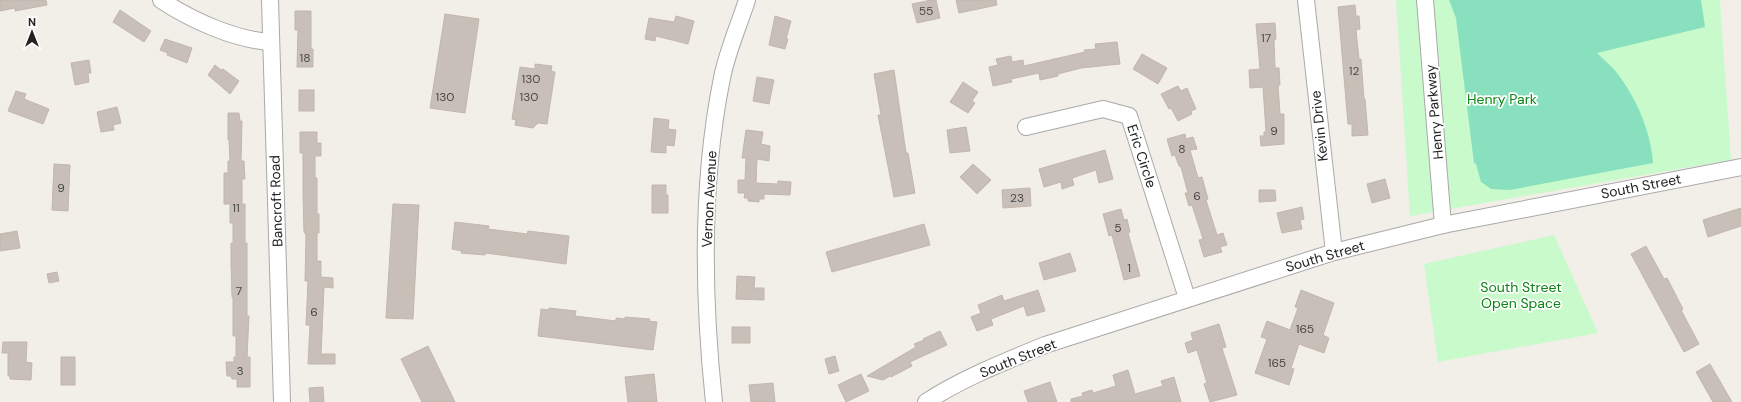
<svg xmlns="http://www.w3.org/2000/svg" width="1741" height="402" font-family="'DM Sans',sans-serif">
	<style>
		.park { fill: #c8facc }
		.pitch { fill: #88e0be }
		.building { fill: #c7bfb8; stroke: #c4b6ab }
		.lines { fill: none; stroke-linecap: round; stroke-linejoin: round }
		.minor-casing { stroke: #a9a9a9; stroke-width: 18 }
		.minor { stroke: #fff; stroke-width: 16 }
		.labels { text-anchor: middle; stroke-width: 3.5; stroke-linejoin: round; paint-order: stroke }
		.number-label { font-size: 12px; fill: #4b4948 }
		.park-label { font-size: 14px; fill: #0c8416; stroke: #fff }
		.street-label { font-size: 14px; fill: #222; stroke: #fff }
	</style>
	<rect width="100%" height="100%" fill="#f2efe9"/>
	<g class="park">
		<path d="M1396 0H1720L1731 160 1410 216Z"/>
		<path d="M1554 235 1598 333 1438 362 1424 264Z"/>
	</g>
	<path class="pitch" d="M1449 0H1701L1705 27 1597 53C1605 61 1614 68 1620 77 1638 102 1651 133 1653 163L1510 190 1491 189 1481 182 1476 164 1474 163 1456 18Z"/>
	<g class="building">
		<path d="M0 0H46L47 5 15 11V8L0 11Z"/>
		<path d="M931 0H936L940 18 917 23 912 4Z"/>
		<path d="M956 0H996L997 5 959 13Z"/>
		<path d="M1355 5 1356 16H1359L1360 29 1356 30 1359 59H1361L1364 99H1365L1368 135 1352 136V124H1348L1338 7Z"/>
		<path d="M120 10 151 31 144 42 113 22Z"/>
		<path d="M295 11H311V49H313V67H297L298 30H295Z"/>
		<path d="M445 14 479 19 465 113 430 108Z"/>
		<path d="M676 16 694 21 688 44 656 36 655 41 645 39 649 18 674 22Z"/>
		<path d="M775 16 791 21 786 39H788L785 49 769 45Z"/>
		<path d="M1275 23 1276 39 1274 40 1275 68H1279L1280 85H1278L1280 114H1284V144L1261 146 1260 136H1264V132H1266L1263 87 1250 88 1249 70 1260 69 1256 24Z"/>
		<path d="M165 39 192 48 187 63 167 55 168 53 160 50Z"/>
		<path d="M1117 42 1120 64 1081 68 1058 74V76L1040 80 1039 73 1011 79 1012 82 993 86 989 67 998 65 996 59 1011 56 1012 62 1023 60 1024 66 1085 52 1084 50 1096 49 1095 44Z"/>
		<path d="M1142 54 1167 68 1158 84 1133 69Z"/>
		<path d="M89 60 91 73H88L89 82 75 85 71 63Z"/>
		<path d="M535 64 552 66 551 71 555 72 547 124 538 123 533 128 515 125 516 120 512 119 520 67 535 69Z"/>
		<path d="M215 65 221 70 223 69 239 81 230 94 208 75Z"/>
		<path d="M894 70 906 153H908L915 193 894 197 878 115H881L874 74Z"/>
		<path d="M757 77 774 80 769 104 753 101Z"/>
		<path d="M963 82 978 92 972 101 975 103 968 113 950 102Z"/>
		<path d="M1178 86 1181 91 1187 88 1196 109 1191 111 1192 114 1178 121 1171 108 1169 109 1161 94Z"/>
		<rect x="299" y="90" width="15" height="21"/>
		<path d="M16 91 26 94 24 99 49 109 43 124 8 111Z"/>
		<path d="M117 107 121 123 113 125 114 130 101 132 97 112Z"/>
		<path d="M228 113H239L240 121H242L241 161H244L245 179H242V204H245V243H247V316H249L247 357H250V387H237V379H232L231 376H227L226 362H234V357H236V336H233V297H232L231 264V243H233V223H230V204H224V173H228V161H230L229 140H228Z"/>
		<path d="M654 118 669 120 668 129 676 130 674 146 666 145V153L651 152Z"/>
		<path d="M966 127 970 151 950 153 947 130Z"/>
		<path d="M746 130 763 132 761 144 770 146 769 161 757 159 756 183 778 184V181L791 182 790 195 764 194V199H759V202L748 201V198H744L745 193H738V180H745L746 158H742Z"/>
		<path d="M300 132H317V143H321V156H315V178H317V214H319V233H317V261H321V277L333 278V288L324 287 321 354H335V364H308L310 325H306L308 281H305L306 235 304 232 303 196V153H300Z"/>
		<path d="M1185 134 1186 139 1193 137 1197 149 1190 150 1198 178 1202 177 1208 199 1206 200 1217 235 1223 233 1227 245 1220 247 1222 252 1204 257 1199 240 1203 239 1192 205 1189 206 1185 193H1188L1181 167 1179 166 1175 155 1172 156 1167 139Z"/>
		<path d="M1105 150 1113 179 1099 183 1096 170 1072 178 1074 185 1062 189 1061 182 1044 187 1039 169Z"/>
		<path d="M54 164 70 165 68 211 52 210Z"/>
		<path d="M973 164 991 180 977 194 960 177Z"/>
		<path d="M1385 179 1390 198 1372 203 1367 184Z"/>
		<path d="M652 185H666V195H668V213H652Z"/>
		<path d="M1030 188 1031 206 1003 208 1002 190Z"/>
		<path d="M1259 190H1275L1276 201 1259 202Z"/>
		<path d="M393 204 419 205 413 319 386 318Z"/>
		<path d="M1302 207 1304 219 1300 220 1302 229 1282 233 1277 213Z"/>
		<path d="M1741 208V226L1708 237 1703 220Z"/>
		<path d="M1121 209 1124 220 1127 219 1130 232 1128 233 1140 276 1124 280 1112 235 1109 236 1103 214Z"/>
		<path d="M455 222 489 226 488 229 527 234 528 231 569 236 566 264 486 253 485 255 461 253 462 251 452 249Z"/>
		<path d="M924 224 930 245 832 272 826 252Z"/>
		<path d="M17 231 20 248 0 251V234Z"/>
		<path d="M1646 246 1664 279 1667 278 1683 309 1681 310 1699 344 1684 352 1631 254Z"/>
		<path d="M1070 253 1076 271 1044 280 1039 263Z"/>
		<path d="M57 272 59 281 49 283 47 274Z"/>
		<path d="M737 276 755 277 754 288H764V300L736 299Z"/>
		<path d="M1038 290 1045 311 1027 316 1024 306 991 319 993 325 977 331 971 317 981 313 978 305 1002 295 1004 301Z"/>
		<path d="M1301 290 1334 303 1323 335 1329 338 1324 353 1299 344 1291 368 1294 369 1289 385 1255 373 1267 339 1261 337 1267 321 1290 330 1298 308 1295 307Z"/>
		<path d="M549 308 576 311 575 316 616 321V318L625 319V317L650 319 649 321 657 322 653 350 538 336 541 309 549 310Z"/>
		<path d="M1219 324 1226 347 1222 348 1237 395 1210 402 1204 384 1207 383 1197 350 1188 353 1185 343 1193 340 1191 333Z"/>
		<rect x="732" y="327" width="18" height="16"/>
		<path d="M940 331 947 345 910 362 912 366 891 377 890 376 883 380 867 376 916 347 914 344 924 340 923 339Z"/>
		<path d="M3 342H27L26 362 32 363 31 380 10 379V376H8V353H2Z"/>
		<path d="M428 346 455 402H422L401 359Z"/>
		<path d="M835 356 839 371 829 374 825 359Z"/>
		<rect x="61" y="357" width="14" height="28"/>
		<path d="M1710 364 1732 402H1713L1696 372Z"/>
		<path d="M1128 370 1135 394 1163 386 1161 381 1174 377 1181 402H1071V399L1083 396 1082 393 1092 390 1093 393 1116 386 1113 375Z"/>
		<path d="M654 374 657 402H628L625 377Z"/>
		<path d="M861 374 869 391 846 402 838 385Z"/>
		<path d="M1050 382 1057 402H1028L1024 391Z"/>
		<path d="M773 383 775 402H751L749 385Z"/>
		<path d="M323 387 324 402H310L309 388Z"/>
	</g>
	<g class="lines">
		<g class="minor-casing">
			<g id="minor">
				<path d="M161 0C191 20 235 40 271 42"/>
				<path d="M270 0 282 402"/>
				<path d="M1306 0 1334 252"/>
				<path d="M1425 0 1443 225"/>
				<path d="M1026 127 1103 109 1129 116 1187 298"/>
				<path d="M714 402C703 298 701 181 722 78 727 52 739 25 747 0"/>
				<path d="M926 402C963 378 1004 362 1045 345L1334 252 1443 225 1741 167"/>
			</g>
		</g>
		<use href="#minor" class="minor"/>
	</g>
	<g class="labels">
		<g class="number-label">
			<text x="926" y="15">55</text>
			<text x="1266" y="42">17</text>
			<text x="305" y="62">18</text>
			<text x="1354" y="75">12</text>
			<text x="531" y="83">130</text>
			<text x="445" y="101">130</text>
			<text x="529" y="101">130</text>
			<text x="1274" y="135">9</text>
			<text x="1182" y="153">8</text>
			<text x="61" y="192">9</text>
			<text x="1197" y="200">6</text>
			<text x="1017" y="202">23</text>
			<text x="236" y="212">11</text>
			<text x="1118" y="232">5</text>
			<text x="1129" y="272">1</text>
			<text x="239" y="295">7</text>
			<text x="314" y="316">6</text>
			<text x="1305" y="333">165</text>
			<text x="1277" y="367">165</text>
			<text x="240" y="375">3</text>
		</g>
		<g class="park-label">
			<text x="1502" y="104">Henry Park</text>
			<text x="1521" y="292">South Street<tspan x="1521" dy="16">Open Space</tspan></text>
		</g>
		<g class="street-label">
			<text transform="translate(1434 112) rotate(-95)" y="5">Henry Parkway</text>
			<text transform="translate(1319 126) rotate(-96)" y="5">Kevin Drive</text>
			<text transform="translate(1142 156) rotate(72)" y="5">Eric Circle</text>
			<text transform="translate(1641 186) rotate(-11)" y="5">South Street</text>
			<text transform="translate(709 199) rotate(-87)" y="5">Vernon Avenue</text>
			<text transform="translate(276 201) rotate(-92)" y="5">Bancroft Road</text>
			<text transform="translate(1325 256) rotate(-16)" y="5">South Street</text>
			<text transform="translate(1018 358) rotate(-22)" y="5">South Street</text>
		</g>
	</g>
	<g transform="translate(32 32)" stroke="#ffffff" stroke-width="3" paint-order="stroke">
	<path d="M0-3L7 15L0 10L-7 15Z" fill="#222222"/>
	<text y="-6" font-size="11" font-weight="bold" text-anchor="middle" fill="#222222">N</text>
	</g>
</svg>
